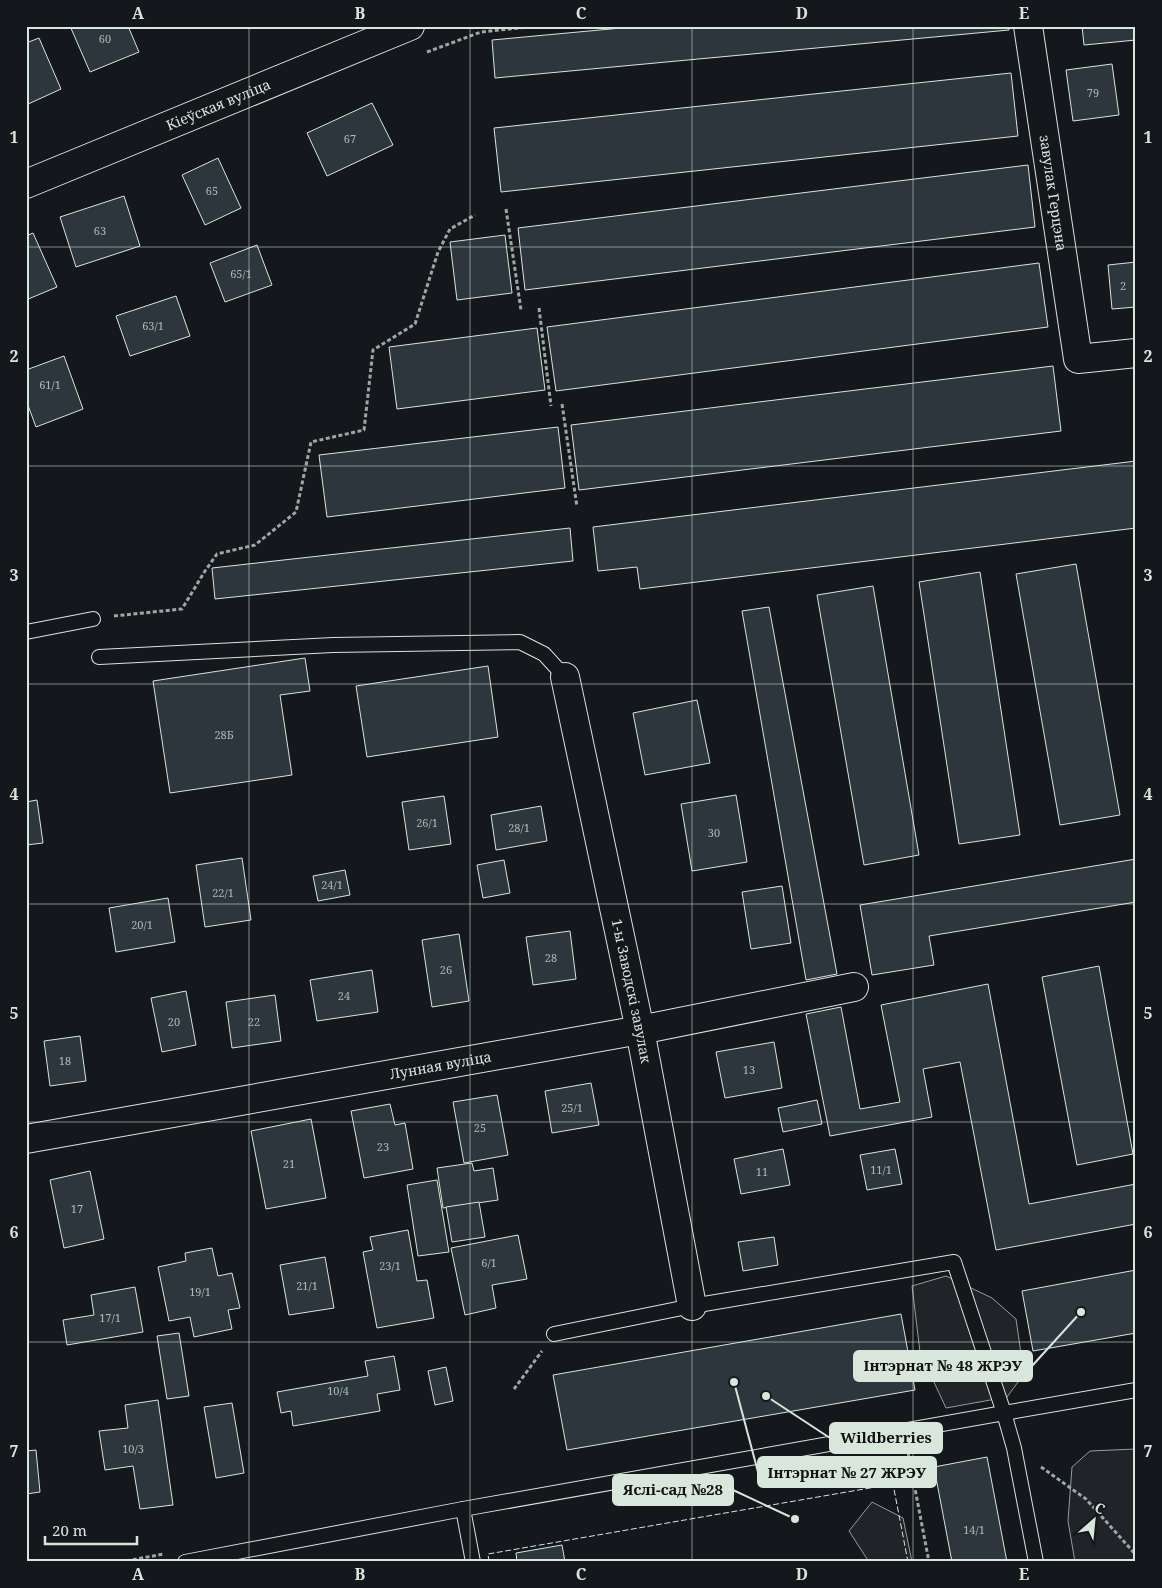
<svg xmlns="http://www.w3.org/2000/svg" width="1162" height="1588" font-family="'Noto Serif',serif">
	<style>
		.green { fill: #202428; stroke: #939e99 }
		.building { fill: #2c363c; stroke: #d8e6dc }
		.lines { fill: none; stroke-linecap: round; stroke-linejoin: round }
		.service-casing { stroke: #d8e6dc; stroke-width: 16 }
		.minor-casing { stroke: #d8e6dc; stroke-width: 30 }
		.path { stroke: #9da8a2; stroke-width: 3; stroke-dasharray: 4 2.5; stroke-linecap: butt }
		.service { stroke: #14181c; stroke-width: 14 }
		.minor { stroke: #14181c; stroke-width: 28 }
		.fence { stroke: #d8e6dc; stroke-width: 1; stroke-dasharray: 6 2.5; stroke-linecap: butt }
		.grid { fill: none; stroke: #d8e6dc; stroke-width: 1; stroke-opacity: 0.55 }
		.labels { text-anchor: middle; stroke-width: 4; stroke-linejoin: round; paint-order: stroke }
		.number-label { font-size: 11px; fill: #adbab4 }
		.street-label { font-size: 14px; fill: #d8e6dc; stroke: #14181c }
		.leader { fill: none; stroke: #d8e6dc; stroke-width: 2 }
		.callout-dot { fill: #d8e6dc; stroke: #14181c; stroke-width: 2 }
		.callout { fill: #d8e6dc; stroke: #d8e6dc; stroke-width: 2 }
		.callout-label { font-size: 15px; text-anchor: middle; font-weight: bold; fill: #111 }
		.neatline { fill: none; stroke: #d8e6dc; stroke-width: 2 }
		.grid-label { font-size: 16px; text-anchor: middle; font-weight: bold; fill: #d8e6dc }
	</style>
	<rect width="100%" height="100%" fill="#14181c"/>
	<g class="green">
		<path d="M946 1276 992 1298 1016 1319 1024 1374 1007 1397 946 1408 920 1352 912 1286Z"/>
		<path d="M1136 1449V1562H1075L1068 1521 1072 1467 1090 1451Z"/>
		<path d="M872 1502 903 1518 912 1562H869L849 1531Z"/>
	</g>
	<g class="building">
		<path d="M70 26H128L139 52 90 72Z"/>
		<path d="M643 26H1009V30L495 78 492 40Z"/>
		<path d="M1082 26H1136V40L1084 45Z"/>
		<path d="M39 38 61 89 26 105V43Z"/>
		<path d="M1112 64 1119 115 1073 121 1066 70Z"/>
		<path d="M1011 73 1018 136 501 192 494 128Z"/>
		<path d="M372 103 393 145 327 176 307 133Z"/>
		<path d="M218 158 241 208 205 225 182 175Z"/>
		<path d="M1028 165 1035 227 525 290 518 228Z"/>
		<path d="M124 196 140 246 76 267 60 217Z"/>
		<path d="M33 233 57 287 26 300V236Z"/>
		<path d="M505 235 512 293 457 300 450 242Z"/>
		<path d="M257 245 272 285 225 302 210 263Z"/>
		<path d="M1136 262V307L1112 309 1108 265Z"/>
		<path d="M1039 263 1048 327 556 391 547 327Z"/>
		<path d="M176 296 190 336 130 356 116 316Z"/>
		<path d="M537 328 545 390 397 409 389 347Z"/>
		<path d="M64 356 83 409 36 427 26 400V370Z"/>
		<path d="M1053 366 1061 431 579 490 571 425Z"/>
		<path d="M558 427 565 488 327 517 319 455Z"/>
		<path d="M1136 461V528L640 589 637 567 598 571 593 527Z"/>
		<path d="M570 528 573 561 215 599 212 568Z"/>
		<path d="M1076 564 1120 815 1060 825 1016 574Z"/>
		<path d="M980 572 1020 835 959 844 919 582Z"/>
		<path d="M873 586 919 855 864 865 817 595Z"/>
		<path d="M769 607 837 974 806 980 742 611Z"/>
		<path d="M305 658 310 691 280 695 292 775 170 793 153 681Z"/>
		<path d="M488 666 498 737 367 757 356 686Z"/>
		<path d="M697 700 710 763 645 775 633 713Z"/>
		<path d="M736 795 747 862 692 871 681 804Z"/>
		<path d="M444 796 451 844 409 850 402 802Z"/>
		<path d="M37 800 43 843 26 845V802Z"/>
		<path d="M541 806 547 841 496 850 491 815Z"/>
		<path d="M242 858 251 920 205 927 196 865Z"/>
		<path d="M1136 859V902L929 936 934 965 872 975 860 905Z"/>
		<path d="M504 860 510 893 483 898 477 865Z"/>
		<path d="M345 870 350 895 318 901 313 876Z"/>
		<path d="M782 886 791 943 751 949 742 892Z"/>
		<path d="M168 898 175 942 116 952 109 908Z"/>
		<path d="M570 931 576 979 533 985 526 937Z"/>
		<path d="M459 934 469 1001 432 1007 422 940Z"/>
		<path d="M1099 966 1133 1154 1077 1165 1042 977Z"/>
		<path d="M372 970 378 1012 317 1021 310 980Z"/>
		<path d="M988 984 1029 1204 1136 1184V1224L996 1250 960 1062 923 1069 932 1117 830 1136 806 1014 841 1007 860 1109 900 1102 881 1005Z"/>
		<path d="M186 991 196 1045 162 1052 151 998Z"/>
		<path d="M275 995 281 1041 232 1048 226 1002Z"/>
		<path d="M80 1036 86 1081 50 1086 44 1041Z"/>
		<path d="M774 1042 782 1088 725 1098 716 1052Z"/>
		<path d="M591 1083 599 1125 552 1133 545 1091Z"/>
		<path d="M497 1095 508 1155 464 1163 453 1102Z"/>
		<path d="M817 1100 822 1124 783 1132 778 1108Z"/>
		<path d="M390 1104 395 1125 405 1123 413 1169 364 1178 351 1111Z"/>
		<path d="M311 1119 326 1198 266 1209 251 1131Z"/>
		<path d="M783 1149 790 1185 741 1194 734 1159Z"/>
		<path d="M895 1149 902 1184 867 1190 860 1155Z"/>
		<path d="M472 1163 474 1171 493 1168 498 1200 443 1208 437 1168Z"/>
		<path d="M90 1171 104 1239 64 1248 50 1180Z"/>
		<path d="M437 1180 449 1252 418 1256 407 1185Z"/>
		<path d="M479 1202 485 1237 452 1242 446 1207Z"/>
		<path d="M408 1230 417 1281 427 1280 434 1318 377 1328 363 1252 373 1250 370 1237Z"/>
		<path d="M518 1235 527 1279 492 1285 496 1308 465 1315 451 1248Z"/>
		<path d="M774 1237 778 1265 743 1271 738 1242Z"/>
		<path d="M212 1248 218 1276 232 1273 240 1308 228 1310 232 1329 194 1337 190 1317 169 1321 158 1267 186 1261 185 1253Z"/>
		<path d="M325 1257 334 1308 289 1315 280 1265Z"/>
		<path d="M1136 1270V1333L1033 1351 1022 1291Z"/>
		<path d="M135 1287 143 1332 67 1345 63 1320 94 1315 91 1295Z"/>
		<path d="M901 1314 915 1390 567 1450 553 1375Z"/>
		<path d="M179 1333 189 1396 167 1399 157 1336Z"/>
		<path d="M394 1356 400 1390 377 1394 380 1411 293 1426 291 1411 281 1413 277 1392 368 1376 365 1361Z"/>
		<path d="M446 1367 453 1401 435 1405 428 1371Z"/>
		<path d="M158 1400 173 1505 140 1509 133 1466 105 1470 99 1431 128 1428 125 1405Z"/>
		<path d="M232 1403 244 1473 216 1478 204 1407Z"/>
		<path d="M36 1450 40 1492 26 1494V1451Z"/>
		<path d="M987 1457 1007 1562H952L934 1467Z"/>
		<path d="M562 1545 565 1562H517L516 1553Z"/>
	</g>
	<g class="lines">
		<g class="service-casing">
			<g id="service">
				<path d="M26 632 93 619"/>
				<path d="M99 657 333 645 520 642 544 654 565 677"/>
				<path d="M554 1334 692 1306 954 1262 1004 1413 1136 1390"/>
				<path d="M463 1509 473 1562"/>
				<path d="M185 1562 463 1509 1004 1413 1014 1448 1036 1562"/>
			</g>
		</g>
		<g class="minor-casing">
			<g id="minor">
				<path id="s1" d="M1028 26 1078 359 1136 353"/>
				<path id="s2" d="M26 184 410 26"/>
				<path id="s3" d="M565 677 640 1030 692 1306"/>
				<path id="s4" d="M26 1139 640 1030 854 987"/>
			</g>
		</g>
		<g class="path">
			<path d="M427 52 481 32 538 26"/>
			<path d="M506 209 521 310"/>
			<path d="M539 308 551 406"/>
			<path d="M562 404 577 507"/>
			<path d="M114 616 182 609 205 571 217 554 255 545 296 512 311 442 364 430 373 350 415 324 438 252 450 229 475 215"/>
			<path d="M514 1389 542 1351"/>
			<path d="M908 1452 929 1562"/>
			<path d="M1041 1467 1086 1499 1136 1555"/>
			<path d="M120 1562 164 1554"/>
		</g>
		<use href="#service" class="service"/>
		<use href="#minor" class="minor"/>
		<path class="fence" d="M489 1562 488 1554 893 1484 908 1562"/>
	</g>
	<path class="grid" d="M249 26V1562M470 26V1562M692 26V1562M913 26V1562M26 247H1136M26 466H1136M26 684H1136M26 904H1136M26 1122H1136M26 1342H1136"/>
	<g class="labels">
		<g class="number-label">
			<text x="105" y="43">60</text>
			<text x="1093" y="97">79</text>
			<text x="350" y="143">67</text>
			<text x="212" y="195">65</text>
			<text x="100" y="235">63</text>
			<text x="241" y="278">65/1</text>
			<text x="1123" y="290">2</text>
			<text x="153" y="330">63/1</text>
			<text x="50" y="389">61/1</text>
			<text x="224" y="739">28Б</text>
			<text x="427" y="827">26/1</text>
			<text x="519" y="832">28/1</text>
			<text x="714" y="837">30</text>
			<text x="332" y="889">24/1</text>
			<text x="223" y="897">22/1</text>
			<text x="142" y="929">20/1</text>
			<text x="551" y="962">28</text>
			<text x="446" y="974">26</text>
			<text x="344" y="1000">24</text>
			<text x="174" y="1026">20</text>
			<text x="254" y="1026">22</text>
			<text x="65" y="1065">18</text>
			<text x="749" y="1074">13</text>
			<text x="572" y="1112">25/1</text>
			<text x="480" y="1132">25</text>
			<text x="383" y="1151">23</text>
			<text x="289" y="1168">21</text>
			<text x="881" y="1174">11/1</text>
			<text x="762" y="1176">11</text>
			<text x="77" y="1213">17</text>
			<text x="489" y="1267">6/1</text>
			<text x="390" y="1270">23/1</text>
			<text x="307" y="1290">21/1</text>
			<text x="200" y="1296">19/1</text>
			<text x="110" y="1322">17/1</text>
			<text x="338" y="1395">10/4</text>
			<text x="133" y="1453">10/3</text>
			<text x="974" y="1534">14/1</text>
		</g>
		<g class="street-label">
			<text dy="5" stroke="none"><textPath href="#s2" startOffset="208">Кіеўская вуліца</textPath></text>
			<text dy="5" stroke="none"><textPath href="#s1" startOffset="169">завулак Герцэна</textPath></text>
			<text dy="5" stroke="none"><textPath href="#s3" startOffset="321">1-ы Заводскі завулак</textPath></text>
			<text dy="5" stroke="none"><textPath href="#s4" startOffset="421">Лунная вуліца</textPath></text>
		</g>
	</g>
	<path class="leader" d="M1081 1312L1032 1366M766 1396L830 1438M734 1382L758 1472M795 1519L733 1490"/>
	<g class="callout-dot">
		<circle cx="1081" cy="1312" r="5"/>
		<circle cx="766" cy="1396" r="5"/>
		<circle cx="734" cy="1382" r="5"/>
		<circle cx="795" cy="1519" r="5"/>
	</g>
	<g class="callout">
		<rect x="854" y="1351" width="178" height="30" rx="5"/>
		<rect x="830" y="1423" width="112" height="30" rx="5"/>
		<rect x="758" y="1457" width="178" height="30" rx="5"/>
		<rect x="613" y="1475" width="120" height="30" rx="5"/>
	</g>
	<g class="callout-label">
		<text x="943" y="1371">Інтэрнат № 48 ЖРЭУ</text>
		<text x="886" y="1443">Wildberries</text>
		<text x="847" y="1478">Інтэрнат № 27 ЖРЭУ</text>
		<text x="673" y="1495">Яслі-сад №28</text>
	</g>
	<rect width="1162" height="1588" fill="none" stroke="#14181c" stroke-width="55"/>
	<g transform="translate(1094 1520) rotate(27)" stroke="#14181c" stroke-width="4" paint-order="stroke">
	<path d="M0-4L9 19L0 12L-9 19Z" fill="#d8e6dc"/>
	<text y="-8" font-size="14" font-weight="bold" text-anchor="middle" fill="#d8e6dc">С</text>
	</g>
	<path d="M45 1536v8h92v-8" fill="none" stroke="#d8e6dc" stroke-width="2.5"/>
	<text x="52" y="1536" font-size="15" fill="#d8e6dc" stroke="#14181c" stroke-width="4" paint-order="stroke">20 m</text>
	<rect x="28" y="28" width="1106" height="1532" class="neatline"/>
	<g class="grid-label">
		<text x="138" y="19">A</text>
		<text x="360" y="19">B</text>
		<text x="581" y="19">C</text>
		<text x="802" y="19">D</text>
		<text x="1024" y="19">E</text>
		<text x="14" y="143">1</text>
		<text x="1148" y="143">1</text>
		<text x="14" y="362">2</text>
		<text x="1148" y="362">2</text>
		<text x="14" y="581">3</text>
		<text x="1148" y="581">3</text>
		<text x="14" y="800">4</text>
		<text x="1148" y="800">4</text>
		<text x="14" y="1019">5</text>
		<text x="1148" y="1019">5</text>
		<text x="14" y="1238">6</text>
		<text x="1148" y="1238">6</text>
		<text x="14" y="1457">7</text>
		<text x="1148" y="1457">7</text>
		<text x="138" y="1580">A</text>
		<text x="360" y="1580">B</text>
		<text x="581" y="1580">C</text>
		<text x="802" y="1580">D</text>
		<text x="1024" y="1580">E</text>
	</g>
</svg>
